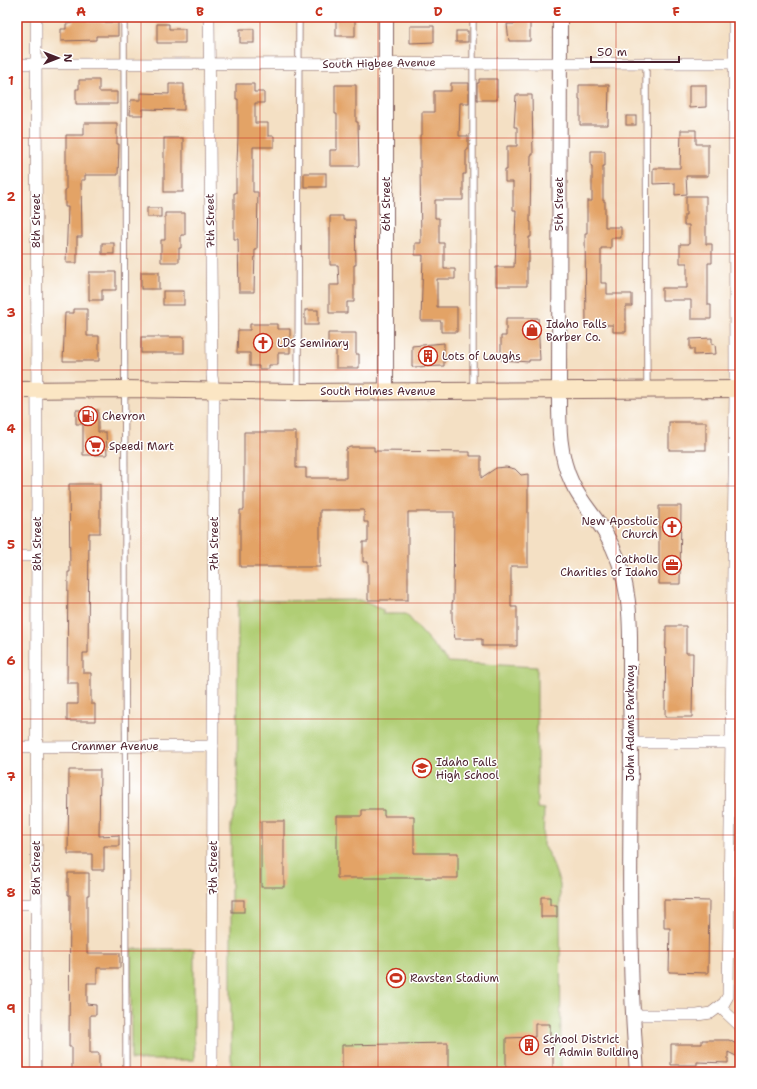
<svg xmlns="http://www.w3.org/2000/svg" width="757" height="1089" font-family="'Shantell Sans',sans-serif">
	<style>
		.green { fill: #b0ce75; stroke: #7d7650 }
		.building { fill: #e3a366 }
		.lines { fill: none; stroke-linecap: round; stroke-linejoin: round }
		.service-casing { stroke: #866361; stroke-width: 7 }
		.minor-casing { stroke: #866361; stroke-width: 12 }
		.tertiary-casing { stroke: #866361; stroke-width: 16 }
		.secondary-casing { stroke: #866361; stroke-width: 18 }
		.service { stroke: #fff; stroke-width: 5.5 }
		.minor { stroke: #fff; stroke-width: 11 }
		.tertiary { stroke: #fff; stroke-width: 14 }
		.secondary { stroke: #fbe6c4; stroke-width: 16 }
		.grid { fill: none; stroke: #c8321e; stroke-width: 1; stroke-opacity: 0.55 }
		.labels { text-anchor: middle; stroke-width: 3; stroke-linejoin: round; paint-order: stroke }
		.street-label { font-size: 11px; fill: #4a1f2b; stroke: #fff }
		.poi-label { font-size: 11px; fill: #4a1f2b; stroke: #fff; text-anchor: start }
		.neatline { fill: none; stroke: #c8321e; stroke-width: 1.5 }
		.grid-label { font-size: 13px; text-anchor: middle; font-weight: bold; fill: #c8321e }
	</style>
	<rect width="100%" height="100%" fill="#fff"/>
	<filter id="ink" filterUnits="userSpaceOnUse"><feTurbulence type="fractalNoise" baseFrequency=".025" numOctaves="2"/><feDisplacementMap in="SourceGraphic" scale="8" xChannelSelector="R" yChannelSelector="G"/><feConvolveMatrix kernelMatrix="1 2 1 2 8 2 1 2 1" color-interpolation-filters="sRGB"/></filter>
	<filter id="wash" filterUnits="userSpaceOnUse"><feTurbulence type="fractalNoise" baseFrequency=".012" numOctaves="4" result="noise"/><feDisplacementMap in="SourceGraphic" scale="16" xChannelSelector="R" yChannelSelector="G"/><feGaussianBlur stdDeviation="0.9" result="paint"/><feColorMatrix in="noise" values="0 0 0 0 0 0 0 0 0 0 0 0 0 0 0 0 0 1.4 0 .05"/><feComposite in="paint" operator="in"/></filter>
	<g filter="url(#wash)">
		<rect width="100%" height="100%" fill="#f4e0c4"/>
		<g class="green">
			<path d="M360 600 383 610V614H406L448 662 537 667V808L544 809 543 845 551 859 560 884 561 1072H231V824L237 806 238 601Z"/>
			<rect x="131" y="949" width="63" height="111"/>
		</g>
		<g id="blocks">
			<g class="building">
				<path d="M73 17H89V22H118V36H96V40L61 41V29H66V24L73 23Z"/>
				<path d="M515 17H530V41H509L507 24H515Z"/>
				<rect x="336" y="19" width="19" height="17"/>
				<path d="M157 24H169V29H185V43H157Z"/>
				<path d="M410 26H434V42L410 43Z"/>
				<rect x="240" y="29" width="14" height="14"/>
				<rect x="456" y="31" width="12" height="11"/>
				<path d="M479 79H497V100H477V83H479Z"/>
				<path d="M79 80H99V92H117V104H76V89H79Z"/>
				<path d="M451 83H469V103H460L459 136H468V150H466V174H463V200H435V218H439V243H444V269H455V279H437V307H457V332H441V321H421L423 255H415V243H421L420 164V135H422V112H434V91H451Z"/>
				<path d="M169 84H184V110L143 109V115H130L131 100H141V93L169 94Z"/>
				<path d="M236 84H254V92H264V103H255V123H268V136H274V147H253V192H258L257 250H255L254 292H239L238 239H234V193H236V163H237L238 136V99H236Z"/>
				<path d="M335 85H356V122H358L359 166H330V150H337V114H335Z"/>
				<path d="M579 85H609L608 125H580V99H579Z"/>
				<path d="M689 85H706V107L689 108Z"/>
				<path d="M516 95H532L533 155H531L530 222H531V237H529V262H527V286H496V267H514L516 210H513V182H505V170H507V146H517V127H514Z"/>
				<rect x="626" y="116" width="10" height="9"/>
				<path d="M84 123H117V144H119L118 175H85V180H81L82 237H77V263H66L68 207H65V190H66V135H84Z"/>
				<path d="M681 130H696V144H708V176H686L687 194 675 195V183L653 184V168H680Z"/>
				<rect x="164" y="138" width="19" height="54"/>
				<path d="M591 151H605V166H603V201H605V227H621V238H611V248H601V283H607V294H632V306H626V332H613V325H586L585 233H587V201H592V166H591Z"/>
				<rect x="304" y="173" width="22" height="14"/>
				<path d="M686 196H706V244H712V263H708V305H711V319H691V300H662V288H687V263H680V244H689V225H684V215H686Z"/>
				<rect x="147" y="208" width="14" height="9"/>
				<path d="M165 213H185V235H181V248H179V262H161V240H165Z"/>
				<path d="M330 216H343V220H355L356 265H354V302H347V313H329V285H339L338 265H330Z"/>
				<rect x="102" y="243" width="12" height="11"/>
				<path d="M89 272H116V290H102V300H89Z"/>
				<rect x="141" y="272" width="18" height="17"/>
				<rect x="163" y="291" width="21" height="14"/>
				<path d="M74 309H87V336H99V361H63L65 313H74Z"/>
				<rect x="305" y="310" width="13" height="15"/>
				<path d="M506 318H538L540 360H529V362L501 360V336H506Z"/>
				<path d="M250 324H277V329H290V353H278V365H269V369H259V366H250V353H237L238 330H250Z"/>
				<path d="M328 333H356V354H359V368H336V348H328Z"/>
				<rect x="141" y="337" width="43" height="16"/>
				<path d="M712 338V344H715L716 354 694 355V349H690V339Z"/>
				<path d="M444 343V366L412 367V346Z"/>
				<path d="M76 410H98V432H106L107 455H83V424H76Z"/>
				<rect x="669" y="422" width="37" height="28"/>
				<path d="M244 432H296V468H306V478H346V449L350 447H374V451L470 452V456H481V478L496 468 506 467 515 469 521 475 528 474V566H511V607H517V646H482V639H455L452 619V602H453L454 512H408V600H368V562H363V542H368V522H364V510H320V567H240V510H244Z"/>
				<path d="M69 484H100V533H89L88 653H83V673H91V704H95V721H67V704H78V683H67L68 572H70Z"/>
				<path d="M659 506H681L680 584H659Z"/>
				<path d="M666 626H686V653H693L692 717H665Z"/>
				<path d="M69 770H100L99 836 119 835V846H104V870H92V854H68Z"/>
				<path d="M362 810H384V816H414V853H458V878H337V816H362Z"/>
				<rect x="261" y="821" width="23" height="66"/>
				<path d="M68 873H89V895H87V953H120V968H97V983H87V1004L96 1005V1015H90V1053H99V1071H72V1047H69L70 895H68Z"/>
				<path d="M541 897H550V905H557V917H541Z"/>
				<rect x="232" y="900" width="12" height="12"/>
				<path d="M664 900 709 901 708 973 669 972 670 928H664Z"/>
				<path d="M535 1024H550V1037L553 1038V1072H506V1038L535 1037Z"/>
				<path d="M702 1040H729L740 1046V1058L728 1052V1063L697 1062V1065H671V1044H702Z"/>
				<path d="M448 1043V1072H342V1045Z"/>
			</g>
		</g>
	</g>
	<g filter="url(#ink)">
		<use href="#blocks" fill-opacity="0" stroke="#866361" stroke-width="1"/>
		<g class="lines">
			<g class="service-casing">
				<g id="service">
					<path d="M124 17 126 1072"/>
					<path d="M473 17V389"/>
					<path d="M646 63 647 389"/>
					<path d="M298 392 299 17"/>
				</g>
			</g>
			<g class="minor-casing">
				<g id="minor">
					<path d="M209 17 212 376 214 391 212 1072"/>
					<path d="M17 64 740 63"/>
					<path d="M17 556H37"/>
					<path d="M631 743H740"/>
					<path d="M17 747 213 746"/>
					<path d="M17 904H36"/>
					<path d="M720 1007 740 1026"/>
					<path d="M632 1015H697L711 1013 724 1003 728 996 735 389 734 17"/>
					<path d="M36 1072 37 470 36 17"/>
				</g>
			</g>
			<g class="tertiary-casing">
				<g id="tertiary">
					<path d="M386 17V391"/>
					<path d="M560 17 559 390C559 421 558 454 572 483 580 501 595 516 605 533 616 551 624 574 627 595 631 618 630 642 630 665 630 698 631 731 631 764 630 866 628 969 637 1072"/>
				</g>
			</g>
			<g class="secondary-casing">
				<path id="secondary" d="M17 390 124 389 298 392 740 389"/>
			</g>
			<use href="#service" class="service"/>
			<use href="#minor" class="minor"/>
			<use href="#tertiary" class="tertiary"/>
			<use href="#secondary" class="secondary"/>
		</g>
	</g>
	<path class="grid" d="M141 17V1072M260 17V1072M378 17V1072M497 17V1072M616 17V1072M17 138H740M17 254H740M17 370H740M17 486H740M17 603H740M17 719H740M17 835H740M17 951H740"/>
	<defs>
		<g id="shop-ring" transform="scale(1)"><circle r="9.5" fill="#fff" stroke="#c8321e" stroke-width="1.5"/><path d="M-5-2.5h2.3a2.7 3.5 0 0 1 5.4 0H5L5.5 6h-11ZM-1.5-2.5h3a1.5 2.3 0 0 0-3 0Z" fill="#c8321e"/></g>
		<g id="church-ring" transform="scale(1)"><circle r="9.5" fill="#fff" stroke="#c8321e" stroke-width="1.5"/><path d="M-1.2-6h2.4v3.5h3.3v2.4h-3.3V6h-2.4V-.1h-3.3v-2.4h3.3Z" fill="#c8321e"/></g>
		<g id="building-ring" transform="scale(1)"><circle r="9.5" fill="#fff" stroke="#c8321e" stroke-width="1.5"/><path d="M-4-6H4V6H1V3H-1V6H-4ZM-2.5-4.3h1.7v1.8h-1.7ZM.8-4.3h1.7v1.8H.8ZM-2.5-1h1.7V.8h-1.7ZM.8-1h1.7V.8H.8Z" fill="#c8321e"/></g>
		<g id="fuel-ring" transform="scale(1)"><circle r="9.5" fill="#fff" stroke="#c8321e" stroke-width="1.5"/><path d="M-5.5-6h7V0h2V4h1.3V-2.5L3-4.5l.8-.8L6-3V5H2.5V1h-1V6h-7ZM-4.2-4.7v3.2H.2V-4.7Z" fill="#c8321e"/></g>
		<g id="supermarket-ring" transform="scale(1)"><circle r="9.5" fill="#fff" stroke="#c8321e" stroke-width="1.5"/><path d="M-6-5.5h2.5l.6 2H6L4.5 2H-2.5L-4.4-4H-6ZM-1.5 3.2a1.3 1.3 0 1 0 .1 0ZM3 3.2a1.3 1.3 0 1 0 .1 0Z" fill="#c8321e"/></g>
		<g id="office-ring" transform="scale(1)"><circle r="9.5" fill="#fff" stroke="#c8321e" stroke-width="1.5"/><path d="M-6-3h4V-5.5h4V-3h4V5H-6ZM-1-4.5V-3h2v-1.5ZM-6 0V1H6V0Z" fill="#c8321e"/></g>
		<g id="school-ring" transform="scale(1)"><circle r="9.5" fill="#fff" stroke="#c8321e" stroke-width="1.5"/><path d="M0-5L7-2L0 1L-7-2ZM-4 1L0 2.5L4 1V4Q0 6-4 4Z" fill="#c8321e"/></g>
		<g id="stadium-ring" transform="scale(1)"><circle r="9.5" fill="#fff" stroke="#c8321e" stroke-width="1.5"/><path d="M0-5a6.5 5 0 1 0 0 10a6.5 5 0 1 0 0-10ZM-3.5-1.8h7v3.6h-7Z" fill="#c8321e"/></g>
	</defs>
	<g fill-rule="evenodd">
		<use href="#shop-ring" x="532" y="330"/>
		<use href="#church-ring" x="263" y="343"/>
		<use href="#building-ring" x="428" y="356"/>
		<use href="#fuel-ring" x="88" y="416"/>
		<use href="#supermarket-ring" x="95" y="446"/>
		<use href="#church-ring" x="672" y="527"/>
		<use href="#office-ring" x="672" y="565"/>
		<use href="#school-ring" x="422" y="768"/>
		<use href="#stadium-ring" x="396" y="978"/>
		<use href="#building-ring" x="529" y="1045"/>
	</g>
	<g class="labels">
		<g class="street-label">
			<text transform="translate(379 63) rotate(-1)" y="4">South Higbee Avenue</text>
			<text transform="translate(386 204) rotate(-90)" y="4">6th Street</text>
			<text transform="translate(559 204) rotate(-90)" y="4">5th Street</text>
			<text transform="translate(36 221) rotate(-90)" y="4">8th Street</text>
			<text transform="translate(210 221) rotate(-91)" y="4">7th Street</text>
			<text x="378" y="395">South Holmes Avenue</text>
			<text transform="translate(37 544) rotate(-90)" y="4">8th Street</text>
			<text transform="translate(214 544) rotate(-90)" y="4">7th Street</text>
			<text transform="translate(630 723) rotate(-90)" y="4">John Adams Parkway</text>
			<text x="115" y="750">Cranmer Avenue</text>
			<text transform="translate(36 868) rotate(-90)" y="4">8th Street</text>
			<text transform="translate(213 868) rotate(-90)" y="4">7th Street</text>
		</g>
		<g class="poi-label">
			<text x="546" y="328">Idaho Falls<tspan x="546" dy="13">Barber Co.</tspan></text>
			<text x="277" y="347">LDS Seminary</text>
			<text x="442" y="360">Lots of Laughs</text>
			<text x="102" y="420">Chevron</text>
			<text x="109" y="450">Speedi Mart</text>
			<text x="658" y="525" text-anchor="end">New Apostolic<tspan x="658" dy="13">Church</tspan></text>
			<text x="658" y="563" text-anchor="end">Catholic<tspan x="658" dy="13">Charities of Idaho</tspan></text>
			<text x="436" y="766">Idaho Falls<tspan x="436" dy="13">High School</tspan></text>
			<text x="410" y="982">Ravsten Stadium</text>
			<text x="543" y="1043">School District<tspan x="543" dy="13">91 Admin Building</tspan></text>
		</g>
	</g>
	<rect width="757" height="1089" fill="none" stroke="#fff" stroke-width="44"/>
	<g transform="translate(58 58) rotate(90)" stroke="#ffffff" stroke-width="3" paint-order="stroke">
	<path d="M0-3L7 15L0 10L-7 15Z" fill="#4a1f2b"/>
	<text y="-6" font-size="11" font-weight="bold" text-anchor="middle" fill="#4a1f2b">N</text>
	</g>
	<path d="M591 56v6h88v-6" fill="none" stroke="#4a1f2b" stroke-width="2"/>
	<text x="597" y="56" font-size="12" fill="#4a1f2b" stroke="#ffffff" stroke-width="3" paint-order="stroke">50 m</text>
	<rect x="22" y="22" width="713" height="1045" class="neatline"/>
	<g class="grid-label">
		<text x="81" y="16">A</text>
		<text x="200" y="16">B</text>
		<text x="319" y="16">C</text>
		<text x="438" y="16">D</text>
		<text x="557" y="16">E</text>
		<text x="676" y="16">F</text>
		<text x="11" y="85">1</text>
		<text x="11" y="201">2</text>
		<text x="11" y="317">3</text>
		<text x="11" y="433">4</text>
		<text x="11" y="549">5</text>
		<text x="11" y="665">6</text>
		<text x="11" y="781">7</text>
		<text x="11" y="897">8</text>
		<text x="11" y="1013">9</text>
	</g>
</svg>
